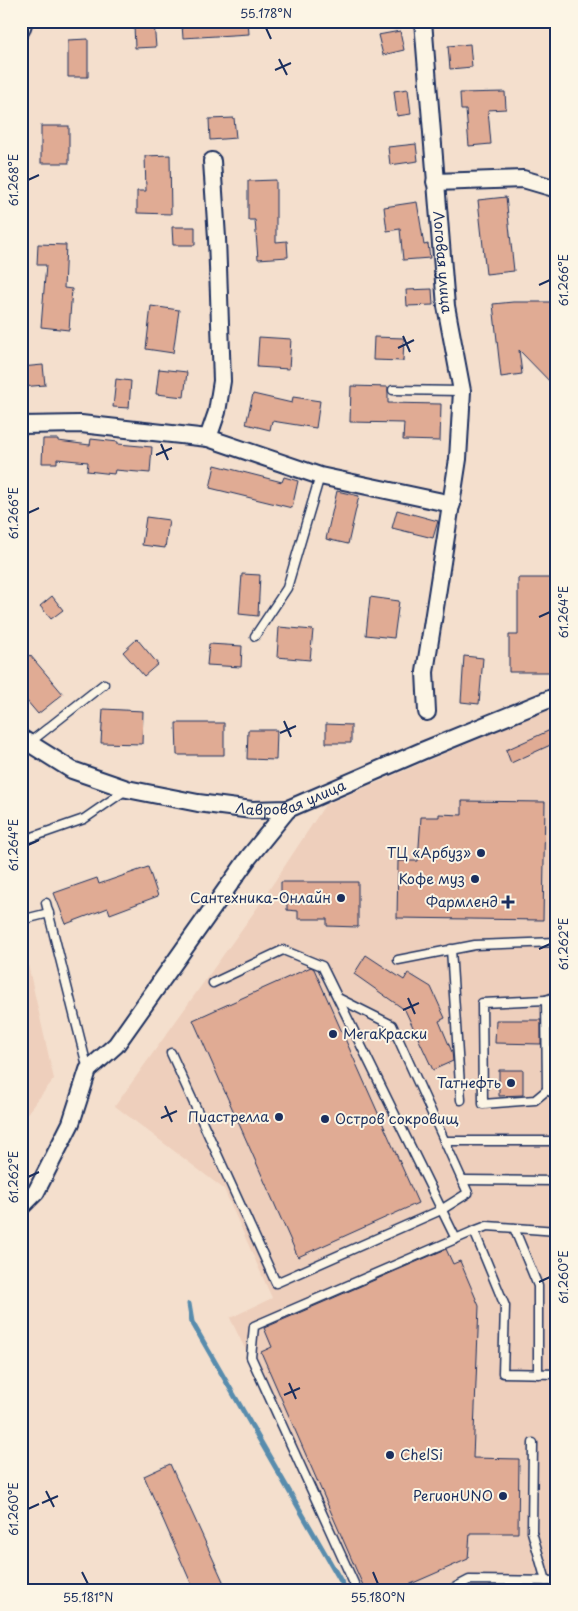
<svg xmlns="http://www.w3.org/2000/svg" width="578" height="1611" font-family="'Playpen Sans',sans-serif">
	<style>
		.built { fill: #eecfbc }
		.lines { fill: none; stroke-linecap: round; stroke-linejoin: round }
		.stream { stroke: #588cad; stroke-width: 5 }
		.building { fill: #e0ab94; stroke: #1b2f5e }
		.lane-casing { stroke: #1b2f5e; stroke-width: 11 }
		.street-casing { stroke: #1b2f5e; stroke-width: 20 }
		.lane { stroke: #fcf5e5; stroke-width: 8 }
		.street { stroke: #fcf5e5; stroke-width: 16 }
		.ticks { fill: none; stroke: #1b2f5e; stroke-width: 2 }
		.poi-dot { fill: #1b2f5e; stroke: #fcf5e5; stroke-width: 2 }
		.labels { text-anchor: middle; stroke-width: 4; stroke-linejoin: round; paint-order: stroke }
		.street-label { font-size: 14px; fill: #1b2f5e; stroke: #fcf5e5 }
		.poi-label { font-size: 14px; fill: #1b2f5e; stroke: #fcf5e5; text-anchor: end }
		.neatline { fill: none; stroke: #1b2f5e; stroke-width: 2 }
		.ticks-label { font-size: 12px; text-anchor: middle; fill: #1b2f5e }
	</style>
	<rect width="100%" height="100%" fill="#f4dfcd"/>
	<filter id="ink" filterUnits="userSpaceOnUse"><feTurbulence type="fractalNoise" baseFrequency=".02" numOctaves="2"/><feDisplacementMap in="SourceGraphic" scale="10" xChannelSelector="R" yChannelSelector="G"/><feConvolveMatrix kernelMatrix="1 2 1 2 8 2 1 2 1" color-interpolation-filters="sRGB"/></filter>
	<g filter="url(#ink)">
		<g class="built">
			<path d="M557 705V1590H363L230 1318 272 1298 224 1189 115 1106 257 908 325 805Z"/>
			<path d="M21 934 54 1079 21 1121Z"/>
		</g>
		<g class="lines">
			<path class="stream" d="M189 1304 192 1322 346 1590"/>
		</g>
		<g class="building">
			<path d="M216 21H248L249 34 183 38 182 25Z"/>
			<path d="M154 23 156 47 135 48 134 25Z"/>
			<path d="M400 31 404 50 383 55 378 35Z"/>
			<path d="M88 39V77H68V40Z"/>
			<path d="M470 44 472 67 450 69 448 46Z"/>
			<path d="M408 89 411 114 397 116 394 91Z"/>
			<path d="M505 92 506 109 488 110 491 144 469 146 466 110H461L460 93Z"/>
			<path d="M234 118 236 138 210 140 209 119Z"/>
			<rect x="41" y="126" width="28" height="37"/>
			<path d="M416 144 418 161 390 165 388 147Z"/>
			<path d="M170 155 171 214 137 213V191H146L145 156Z"/>
			<path d="M276 180V242L287 241 288 257 258 259 255 220H248V181Z"/>
			<path d="M506 197 514 271 486 274 478 200Z"/>
			<path d="M417 202 424 245 428 244 430 258 403 260 400 229 387 231 384 207Z"/>
			<path d="M172 227H195V245H173Z"/>
			<path d="M38 244 66 245 64 288 72 289 69 330 41 327 46 265H37Z"/>
			<path d="M432 289 433 305 407 306 406 290Z"/>
			<path d="M513 302H557V389L519 350 522 374 501 377 493 304Z"/>
			<path d="M151 306 179 310 173 353 146 349Z"/>
			<path d="M259 337 291 339 289 369 257 367Z"/>
			<path d="M374 337 404 338 403 361 373 360Z"/>
			<path d="M43 365 45 385 21 387V367Z"/>
			<path d="M159 369 187 372 184 397 156 394Z"/>
			<path d="M116 379 131 381 129 408 113 407Z"/>
			<path d="M351 386 388 387V403L441 404 440 441 403 440 404 423 350 422Z"/>
			<path d="M253 394 292 403 293 397 320 401 316 428 272 421 270 430 246 424Z"/>
			<path d="M43 439H58V441L90 445 91 439 118 442V444L152 447 150 473 115 470 114 474 87 471 88 462 57 459V463H42Z"/>
			<path d="M215 465 282 482 284 477 298 481 292 508 210 488Z"/>
			<path d="M337 491 359 496 348 544 326 539Z"/>
			<path d="M397 510 438 521 433 538 392 528Z"/>
			<path d="M146 517 169 520 165 548 142 545Z"/>
			<path d="M242 574 260 575 258 616 239 614Z"/>
			<path d="M518 578H557V615H553V672H509V635H518Z"/>
			<path d="M52 596 63 610 51 619 40 606Z"/>
			<path d="M370 597 399 601 394 638 366 635Z"/>
			<path d="M279 627 313 630 310 660 277 657Z"/>
			<path d="M137 639 158 664 144 676 123 652Z"/>
			<path d="M209 644 242 646 241 667 207 665Z"/>
			<path d="M30 655 63 694 38 714 21 694V662Z"/>
			<path d="M464 656 483 658 479 704 461 702Z"/>
			<path d="M103 709 143 711 142 744 101 743Z"/>
			<path d="M176 723H224V755H177Z"/>
			<path d="M326 724 351 725V743H326Z"/>
			<path d="M557 727V742L511 763 506 750Z"/>
			<path d="M248 730H277L276 760 247 759Z"/>
			<path d="M462 801 545 802 543 920 397 918 398 861H418L421 817H439V814L462 815Z"/>
			<path d="M148 867 158 896 110 914 108 908 66 924 54 893 97 878 99 884Z"/>
			<path d="M281 882H358V927L327 926V919H298V911L287 910V897H281Z"/>
			<path d="M366 955 404 980 408 973 431 987 445 1018 439 1021 452 1052 453 1061 433 1070 405 1010 354 974Z"/>
			<path d="M311 967 314 969 418 1203 298 1257 193 1020Z"/>
			<path d="M496 1020H541V1044L495 1043Z"/>
			<path d="M499 1070H523V1095L499 1096Z"/>
			<path d="M446 1249 453 1264 460 1261 479 1306 473 1458 519 1459 518 1533H470L468 1559 397 1590H365L261 1352 272 1347 264 1328Z"/>
			<path d="M170 1464 227 1590H194L144 1476Z"/>
		</g>
		<g class="lines">
			<g class="lane-casing">
				<g id="lane">
					<path d="M393 390 462 391"/>
					<path d="M255 636 287 588 320 476"/>
					<path d="M29 743 104 684"/>
					<path d="M21 841 84 819 126 790"/>
					<path d="M46 903 88 1070"/>
					<path d="M21 920 49 913"/>
					<path d="M451 949 461 1100"/>
					<path d="M398 960 475 945 557 942"/>
					<path d="M213 983 283 950 322 966 456 1239"/>
					<path d="M557 996 546 1000 547 1090 557 1095"/>
					<path d="M546 1000 482 1003 483 1104 535 1100 547 1090"/>
					<path d="M171 1053 276 1283 441 1210 468 1193 392 1025 338 998"/>
					<path d="M444 1141H557"/>
					<path d="M462 1180 557 1181"/>
					<path d="M514 1228 538 1286V1374"/>
					<path d="M557 1231 487 1226 474 1231 505 1306 503 1373 557 1374"/>
					<path d="M533 1443 532 1532 546 1581"/>
					<path d="M357 1590 251 1357 254 1326 474 1231"/>
					<path d="M450 1590 469 1580 557 1581"/>
				</g>
			</g>
			<g class="street-casing">
				<g id="street">
					<path id="s1" d="M423 21 446 306 462 391 458 459 425 672 427 712"/>
					<path d="M21 30 24 21"/>
					<path d="M435 182 523 179 557 189"/>
					<path d="M21 425 81 424 208 438 320 476 452 504"/>
					<path d="M208 438 217 412 222 381 217 238 212 161"/>
					<path id="s2" d="M21 738 72 770 127 789 198 803 252 810 288 809 422 751 557 696"/>
					<path d="M21 1207 36 1192 71 1123 88 1070 116 1045 249 857 288 809"/>
				</g>
			</g>
			<use href="#lane" class="lane"/>
			<use href="#street" class="street"/>
		</g>
	</g>
	<path class="ticks" d="M266 28 271 39M279 59 287 75M275 70 291 63M28 180 39 175M539 285 550 280M403 336 410 352M398 348 414 340M161 444 168 460M156 455 172 448M28 513 39 508M539 617 550 612M284 721 291 737M280 733 296 726M28 845 39 840M539 949 550 944M408 998 415 1014M403 1010 419 1003M165 1106 172 1122M161 1118 177 1111M28 1177 39 1172M539 1282 550 1277M289 1383 296 1399M284 1395 300 1388M46 1491 54 1507M42 1503 58 1496M28 1509 39 1504M82 1572 88 1584M373 1572 378 1584"/>
	<g class="poi-dot">
		<circle cx="481" cy="853" r="5"/>
		<circle cx="475" cy="879" r="5"/>
		<circle cx="341" cy="898" r="5"/>
		<path d="M505.5 894.5h5v5h5v5h-5v5h-5v-5h-5v-5h5z"/>
		<circle cx="333" cy="1034" r="5"/>
		<circle cx="511" cy="1083" r="5"/>
		<circle cx="279" cy="1117" r="5"/>
		<circle cx="325" cy="1119" r="5"/>
		<circle cx="390" cy="1455" r="5"/>
		<circle cx="503" cy="1496" r="5"/>
	</g>
	<g class="labels">
		<g class="street-label">
			<text dy="5" stroke="none"><textPath href="#s1" startOffset="242">Логовая улица</textPath></text>
			<text dy="5" stroke="none"><textPath href="#s2" startOffset="286">Лавровая улица</textPath></text>
		</g>
		<g class="poi-label">
			<text x="471" y="858">ТЦ «Арбуз»</text>
			<text x="465" y="884">Кофе муз</text>
			<text x="331" y="903">Сантехника-Онлайн</text>
			<text x="498" y="907">Фармленд</text>
			<text x="343" y="1039" text-anchor="start">МегаКраски</text>
			<text x="501" y="1088">Татнефть</text>
			<text x="269" y="1122">Пиастрелла</text>
			<text x="335" y="1124" text-anchor="start">Остров сокровищ</text>
			<text x="400" y="1460" text-anchor="start">ChelSi</text>
			<text x="493" y="1501">РегионUNO</text>
		</g>
	</g>
	<rect width="578" height="1611" fill="none" stroke="#fcf5e5" stroke-width="55"/>
	<rect x="28" y="28" width="522" height="1556" class="neatline"/>
	<g class="ticks-label">
		<text x="266" y="18">55.178°N</text>
		<text transform="translate(14 180) rotate(-90)" y="4">61.268°E</text>
		<text transform="translate(564 280) rotate(-90)" y="4">61.266°E</text>
		<text transform="translate(14 513) rotate(-90)" y="4">61.266°E</text>
		<text transform="translate(564 612) rotate(-90)" y="4">61.264°E</text>
		<text transform="translate(14 845) rotate(-90)" y="4">61.264°E</text>
		<text transform="translate(564 944) rotate(-90)" y="4">61.262°E</text>
		<text transform="translate(14 1177) rotate(-90)" y="4">61.262°E</text>
		<text transform="translate(564 1277) rotate(-90)" y="4">61.260°E</text>
		<text transform="translate(14 1509) rotate(-90)" y="4">61.260°E</text>
		<text x="88" y="1602">55.181°N</text>
		<text x="378" y="1602">55.180°N</text>
	</g>
</svg>
